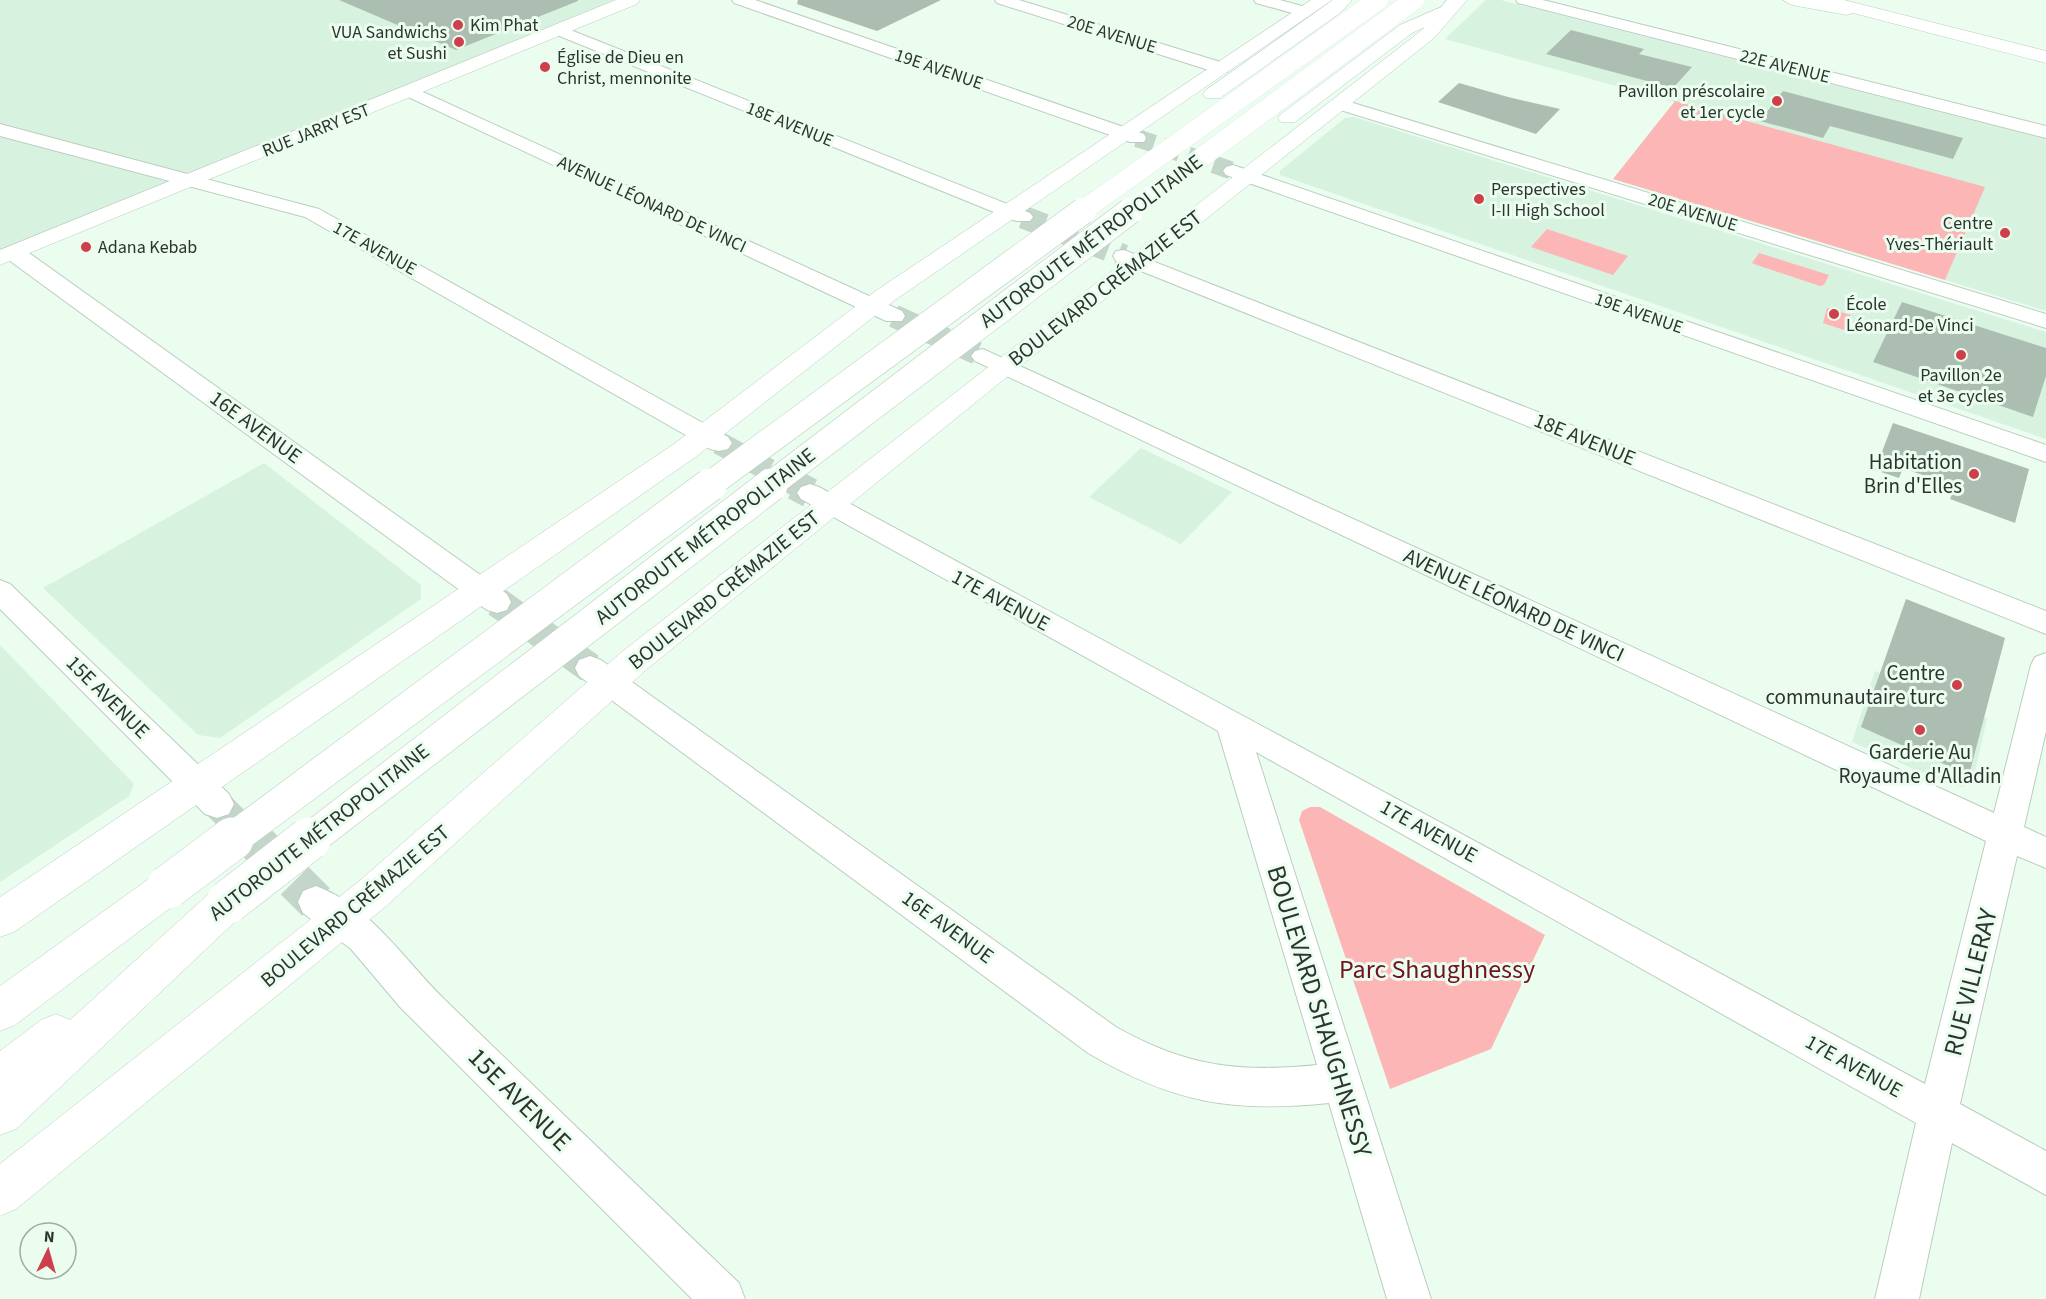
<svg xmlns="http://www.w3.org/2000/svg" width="2046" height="1299" font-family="'Source Sans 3',sans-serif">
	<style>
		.built { fill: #d8f2e0 }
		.green { fill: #fbb6b5 }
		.building { fill: #acbeb1 }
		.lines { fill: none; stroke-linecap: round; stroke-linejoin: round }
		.minor-tunnel-far3 { stroke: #c4d5c9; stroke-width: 18; stroke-dasharray: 18 9; stroke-linecap: butt }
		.minor-tunnel-far2 { stroke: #c4d5c9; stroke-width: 23; stroke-dasharray: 23 11; stroke-linecap: butt }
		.minor-tunnel-far1 { stroke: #c4d5c9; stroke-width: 30; stroke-dasharray: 30 15; stroke-linecap: butt }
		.minor-tunnel { stroke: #c4d5c9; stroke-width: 39; stroke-dasharray: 39 20; stroke-linecap: butt }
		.minor-casing { stroke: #bacdc0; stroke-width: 2 }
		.tertiary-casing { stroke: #bacdc0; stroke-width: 1 }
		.secondary-casing { stroke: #bacdc0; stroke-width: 1 }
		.primary-casing { stroke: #bacdc0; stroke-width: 1 }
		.motorway-casing { stroke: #bacdc0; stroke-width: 1 }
		.minor { fill: #fff; fill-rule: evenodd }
		.tertiary { fill: #fff; fill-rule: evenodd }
		.secondary { fill: #fff; fill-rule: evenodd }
		.primary { fill: #fff; fill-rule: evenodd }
		.motorway { fill: #fff; fill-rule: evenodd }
		.motorway-bridge-far3-casing { stroke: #bacdc0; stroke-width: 20; stroke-linecap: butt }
		.motorway-bridge-far2-casing { stroke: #bacdc0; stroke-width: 27; stroke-linecap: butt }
		.motorway-bridge-far1-casing { stroke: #bacdc0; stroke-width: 34; stroke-linecap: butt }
		.motorway-bridge-casing { stroke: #bacdc0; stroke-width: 44; stroke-linecap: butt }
		.motorway-bridge-far3 { stroke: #fff; stroke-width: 20 }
		.motorway-bridge-far2 { stroke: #fff; stroke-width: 26 }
		.motorway-bridge-far1 { stroke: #fff; stroke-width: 33 }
		.motorway-bridge { stroke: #fff; stroke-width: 43 }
		.poi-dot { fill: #ce3e4b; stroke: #eafdef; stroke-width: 2 }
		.labels { text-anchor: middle; stroke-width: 6; stroke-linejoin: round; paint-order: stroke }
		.far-poi-label { font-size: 18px; fill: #2d342f; stroke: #eafdef; text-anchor: start }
		.far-street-label { font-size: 18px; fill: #2d342f; stroke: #eafdef }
		.street-label { font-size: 21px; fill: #2d342f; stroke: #eafdef }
		.poi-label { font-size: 21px; fill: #2d342f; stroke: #eafdef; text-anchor: end }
		.near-park-label { font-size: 26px; fill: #701420; stroke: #eafdef }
		.near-street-label { font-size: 26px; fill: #2d342f; stroke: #eafdef }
	</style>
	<rect width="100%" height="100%" fill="#eafdef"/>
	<g class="built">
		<path d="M0 0H613L193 180 0 258Z"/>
		<path d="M1486 0H1501L2046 139V311L1945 280 1984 187 1445 39Z"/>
		<path d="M1354 117 2046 332V439L1280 175V171L1345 118Z"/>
		<path d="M1141 448 1232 492 1181 544 1089 497Z"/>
		<path d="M264 463 421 585V599L220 738 198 735 43 588Z"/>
		<path d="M0 645 134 784 129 796 0 882Z"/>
		<path d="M1875 671 1987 718 1972 785 1961 787 1948 784 1852 742Z"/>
	</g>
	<g class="green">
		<path d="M1675 101 1985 187 1945 280 1613 179Z"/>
		<path d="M1547 229 1628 256 1613 275 1531 247Z"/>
		<path d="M1759 253 1829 275 1824 285 1820 286 1754 264 1752 263Z"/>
		<path d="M1827 308 1851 315 1844 330 1823 323Z"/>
		<path d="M1310 807H1320L1545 935 1491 1049 1390 1089 1299 820 1302 811Z"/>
	</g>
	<g class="building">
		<path d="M339 0H578V1L456 50Z"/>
		<path d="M798 0H941L877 31 797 4Z"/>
		<path d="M1571 30 1644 49 1639 54 1692 67 1673 88 1546 54Z"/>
		<path d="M1459 83 1508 97 1560 109 1536 134 1438 102Z"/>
		<path d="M1783 91 1843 107 1963 138 1953 159 1830 126 1823 138 1760 121Z"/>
		<path d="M1902 302 2046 348V376L2033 417 1873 362Z"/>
		<path d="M1893 423 2029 469 2015 523 1950 499 1955 487 1903 468 1899 478 1875 470Z"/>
		<path d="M1906 599 2005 638 1969 775 1861 727Z"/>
	</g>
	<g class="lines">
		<path class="minor-tunnel-far3" d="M1137 138 1233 171"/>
		<g class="minor-tunnel-far2">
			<path d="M1023 217 1124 256"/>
			<path d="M894 316 983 356"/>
			<path d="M719 443 798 486"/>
		</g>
		<g class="minor-tunnel-far1">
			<path d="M795 485 810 493"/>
			<path d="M497 602 590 668"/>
			<path d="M217 804 254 841"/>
		</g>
		<path class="minor-tunnel" d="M253 839 316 902"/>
		<g class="minor-casing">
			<g id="minor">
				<path d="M732 0H755L1144 134 1146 138 1144 142H1130L734 3Z"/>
				<path d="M995 0H1019L1227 64 1230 68 1227 72H1215L997 3Z"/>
				<path d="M1254 0H1280L1309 8 1311 11 1303 16 1256 3Z"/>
				<path d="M1516 0H1543L2046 126V138L1518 3Z"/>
				<path d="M558 25 1030 213 1033 217 1030 221H1016L552 33 550 30Z"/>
				<path d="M410 86 902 311 905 316 902 321H886L404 95 401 91Z"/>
				<path d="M1340 99 2046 314V328L1334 108 1331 104Z"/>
				<path d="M0 124 319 209 728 437 732 443 728 449 719 451 710 449 305 217 0 136Z"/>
				<path d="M1233 165 2046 445V462L1226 175 1223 171 1226 167Z"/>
				<path d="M14 247 22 248 507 594 511 602 507 610 497 613 487 610 6 258 3 253 6 248Z"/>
				<path d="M1124 250 2046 611V634L1116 261 1113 256 1116 251Z"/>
				<path d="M983 349 1994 813 2031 665 2035 657 2046 653V731L2024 827 2046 837V868L2017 856 1960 1104 2046 1151V1195L1952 1143 1919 1299H1875L1916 1123 1256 752 1431 1299H1387L1329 1103C1232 1113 1173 1103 1088 1053L579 676 575 668 579 660 590 656 601 660 1116 1027C1185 1066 1238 1073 1317 1065L1218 731 801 499 797 493 801 487 810 484 819 487 1925 1084 1986 841 975 361 971 356 975 351Z"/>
				<path d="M0 580 10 584 229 794 234 804 229 814 217 818 205 814 0 609Z"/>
				<path d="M316 886C371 906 404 960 444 999 542 1094 641 1189 739 1283L745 1299H692L400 1007 351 949 303 913 298 902 303 891Z"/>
			</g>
		</g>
		<g class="tertiary-casing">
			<path id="tertiary" d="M616 0H640L637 4 0 265V250Z"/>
		</g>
		<g class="secondary-casing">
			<g id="secondary">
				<path d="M1311 0H1332L895 300 694 458 14 932 0 937V897L674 444 877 290Z"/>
				<path d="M1447 0H1467L1434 38 1013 372 647 669 385 907 16 1209 0 1216V1164L357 883 623 651 1422 30Z"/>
			</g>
		</g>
		<g class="primary-casing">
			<path id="primary" d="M1783 0H1844L2046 51V63L1853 13 1847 15 1792 5Z"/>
		</g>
		<g class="motorway-casing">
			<g id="motorway">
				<path d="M1333 0H1352L1340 13 1220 98H1206L1203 94 1206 90Z"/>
				<path d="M1446 5 1452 6 1455 10 1452 14 1412 33 1295 122H1281L1278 118 1281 114 1400 25Z"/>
				<path d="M168 870 182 875 187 887 182 899 15 1025 0 1031V986L154 875Z"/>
				<path d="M228 884 242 889 248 902 242 915 16 1129 0 1135V1051L41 1020 56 1014 70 1020 214 889Z"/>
			</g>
		</g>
		<use href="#minor" class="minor"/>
		<use href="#tertiary" class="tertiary"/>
		<use href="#secondary" class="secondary"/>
		<use href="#primary" class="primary"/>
		<use href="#motorway" class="motorway"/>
		<g class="motorway-bridge-far3-casing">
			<g id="motorway-bridge-far3">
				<path d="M1081 212 1378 0"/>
				<path d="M1128 212 1414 0"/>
			</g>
		</g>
		<g class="motorway-bridge-far2-casing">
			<g id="motorway-bridge-far2">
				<path d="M708 486 1083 211"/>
				<path d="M769 486 1130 211"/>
			</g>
		</g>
		<g class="motorway-bridge-far1-casing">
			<g id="motorway-bridge-far1">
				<path d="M230 841 710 485"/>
				<path d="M308 841 771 485"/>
			</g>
		</g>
		<g class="motorway-bridge-casing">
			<g id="motorway-bridge">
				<path d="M168 887 232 839"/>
				<path d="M228 902 309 839"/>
			</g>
		</g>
		<use href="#motorway-bridge-far3" class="motorway-bridge-far3"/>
		<use href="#motorway-bridge-far2" class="motorway-bridge-far2"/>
		<use href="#motorway-bridge-far1" class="motorway-bridge-far1"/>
		<use href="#motorway-bridge" class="motorway-bridge"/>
	</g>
	<g class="poi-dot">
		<circle cx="458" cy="25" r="6"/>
		<circle cx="459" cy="42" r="6"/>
		<circle cx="545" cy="67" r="6"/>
		<circle cx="1777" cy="101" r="6"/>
		<circle cx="1479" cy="199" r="6"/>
		<circle cx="2005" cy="233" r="6"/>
		<circle cx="86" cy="247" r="6"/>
		<circle cx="1834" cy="314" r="6"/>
		<circle cx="1961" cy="355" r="6"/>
		<circle cx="1974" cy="474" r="6"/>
		<circle cx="1957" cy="685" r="6"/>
		<circle cx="1920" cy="730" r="6"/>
	</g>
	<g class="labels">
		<g class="far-poi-label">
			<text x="470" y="31">Kim Phat</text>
			<text x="447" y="38" text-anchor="end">VUA Sandwichs<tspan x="447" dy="21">et Sushi</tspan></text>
			<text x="557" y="63">Église de Dieu en<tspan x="557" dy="21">Christ, mennonite</tspan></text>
			<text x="1765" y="97" text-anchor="end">Pavillon préscolaire<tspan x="1765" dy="21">et 1er cycle</tspan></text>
			<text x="1491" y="195">Perspectives<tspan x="1491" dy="21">I-II High School</tspan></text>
			<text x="1993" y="229" text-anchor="end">Centre<tspan x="1993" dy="21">Yves-Thériault</tspan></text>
			<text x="98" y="253">Adana Kebab</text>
			<text x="1846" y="310">École<tspan x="1846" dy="21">Léonard-De Vinci</tspan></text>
			<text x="1961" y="381" text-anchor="middle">Pavillon 2e<tspan x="1961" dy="21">et 3e cycles</tspan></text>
		</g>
		<g class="far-street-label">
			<text transform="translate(1112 34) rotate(17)" y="6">20E AVENUE</text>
			<text transform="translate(1785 66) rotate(14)" y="6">22E AVENUE</text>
			<text transform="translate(939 69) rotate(19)" y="6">19E AVENUE</text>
			<text transform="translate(790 124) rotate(22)" y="6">18E AVENUE</text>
			<text transform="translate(316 130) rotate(-22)" y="6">RUE JARRY EST</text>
			<text transform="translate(652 204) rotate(25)" y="6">AVENUE LÉONARD DE VINCI</text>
			<text transform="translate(1693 212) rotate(17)" y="6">20E AVENUE</text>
			<text transform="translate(375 248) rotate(29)" y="6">17E AVENUE</text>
			<text transform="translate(1639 313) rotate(19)" y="6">19E AVENUE</text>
		</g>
		<g class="street-label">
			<text transform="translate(1091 241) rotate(-37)" y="7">AUTOROUTE MÉTROPOLITAINE</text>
			<text transform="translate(1105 288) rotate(-38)" y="7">BOULEVARD CRÉMAZIE EST</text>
			<text transform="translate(256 427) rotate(36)" y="7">16E AVENUE</text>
			<text transform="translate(1585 439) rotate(22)" y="7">18E AVENUE</text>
			<text transform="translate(705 536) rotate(-38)" y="7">AUTOROUTE MÉTROPOLITAINE</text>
			<text transform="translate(724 590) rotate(-39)" y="7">BOULEVARD CRÉMAZIE EST</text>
			<text transform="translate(1001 600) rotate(28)" y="7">17E AVENUE</text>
			<text transform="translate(1514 605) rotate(25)" y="7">AVENUE LÉONARD DE VINCI</text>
			<text transform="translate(108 697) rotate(45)" y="7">15E AVENUE</text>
			<text transform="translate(1429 831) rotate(29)" y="7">17E AVENUE</text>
			<text transform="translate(319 832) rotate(-38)" y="7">AUTOROUTE MÉTROPOLITAINE</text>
			<text transform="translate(355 906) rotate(-40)" y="7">BOULEVARD CRÉMAZIE EST</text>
			<text transform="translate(948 927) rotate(36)" y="7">16E AVENUE</text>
			<text transform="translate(1854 1066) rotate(29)" y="7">17E AVENUE</text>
		</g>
		<g class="poi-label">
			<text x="1962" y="469">Habitation<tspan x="1962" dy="24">Brin d'Elles</tspan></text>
			<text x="1945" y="680">Centre<tspan x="1945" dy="24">communautaire turc</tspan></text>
			<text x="1920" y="759" text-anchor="middle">Garderie Au<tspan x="1920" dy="24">Royaume d'Alladin</tspan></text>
		</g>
		<g class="near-park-label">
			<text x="1437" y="978">Parc Shaughnessy</text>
		</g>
		<g class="near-street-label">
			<text transform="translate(1970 982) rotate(-76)" y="9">RUE VILLERAY</text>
			<text transform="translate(1320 1011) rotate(73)" y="9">BOULEVARD SHAUGHNESSY</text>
			<text transform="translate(520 1099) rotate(45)" y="9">15E AVENUE</text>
		</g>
	</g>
	<g transform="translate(48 1251) rotate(5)"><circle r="28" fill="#eafdef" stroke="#9eada2" stroke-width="1.5"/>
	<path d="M0-4.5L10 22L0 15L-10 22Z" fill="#ce3e4b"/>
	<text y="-9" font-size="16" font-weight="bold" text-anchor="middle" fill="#2d342f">N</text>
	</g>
</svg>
